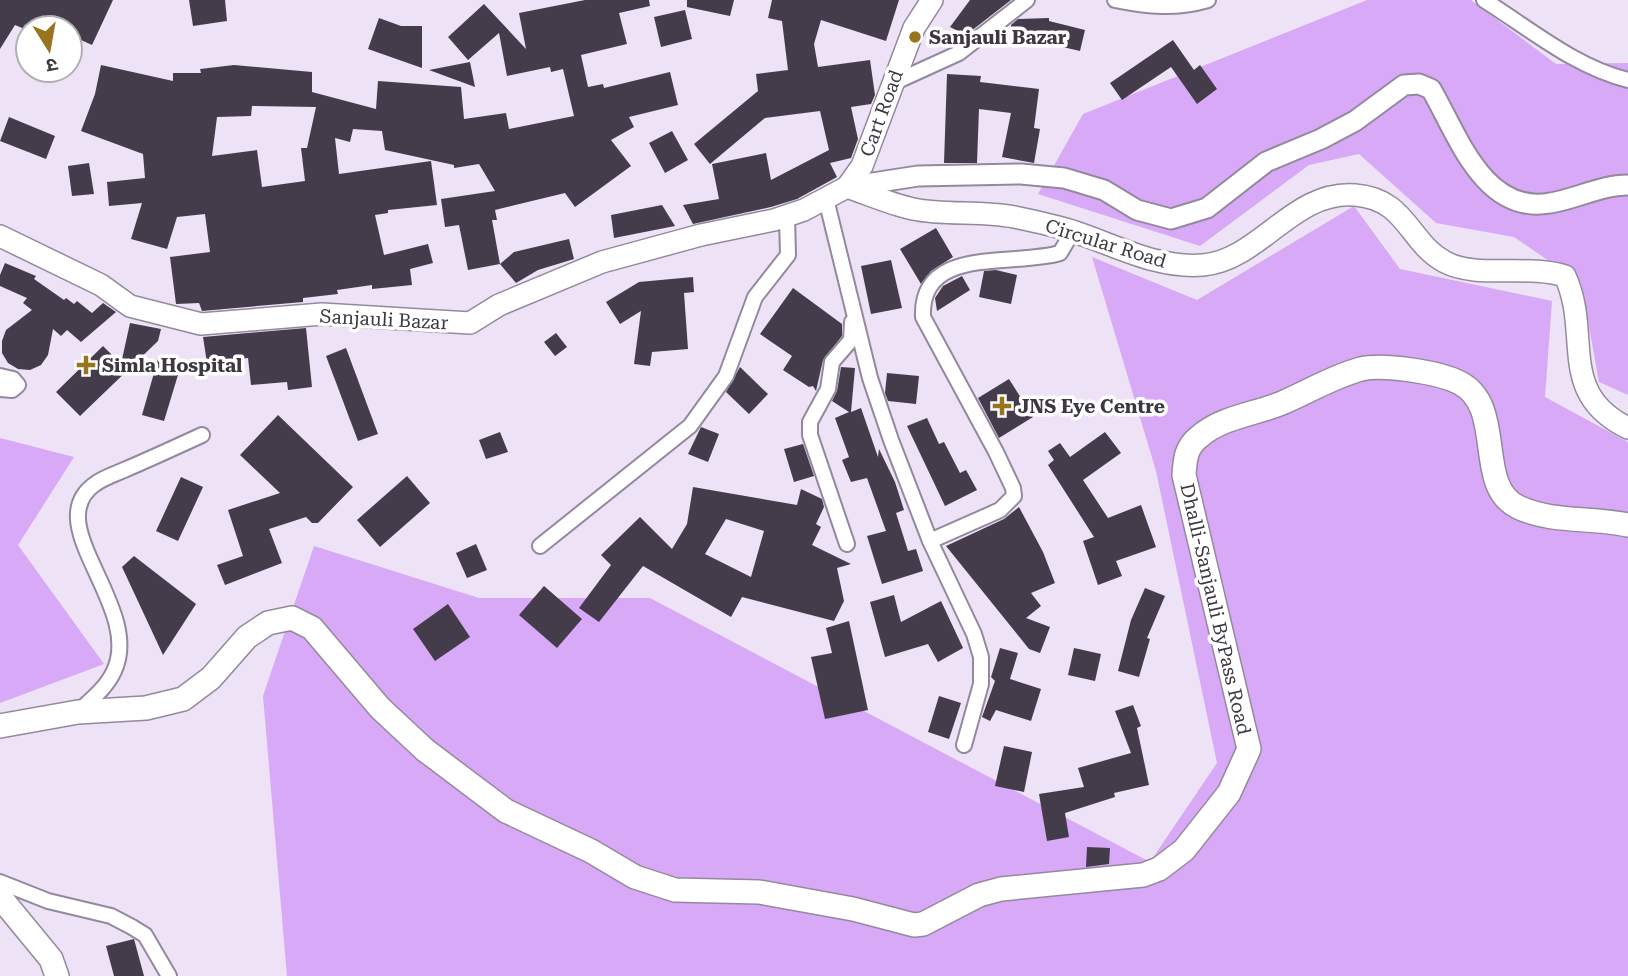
<svg xmlns="http://www.w3.org/2000/svg" width="1628" height="976" font-family="'Roboto Serif','Noto Sans Devanagari',serif">
	<style>
		.green { fill: #d7a9f6 }
		.building { fill: #453c4b; fill-rule: evenodd }
		.lines { fill: none; stroke-linecap: round; stroke-linejoin: round }
		.minor-casing { stroke: #94899c; stroke-width: 18 }
		.tertiary-casing { stroke: #94899c; stroke-width: 23 }
		.secondary-casing { stroke: #94899c; stroke-width: 24 }
		.primary-casing { stroke: #94899c; stroke-width: 26 }
		.minor { stroke: #fff; stroke-width: 14 }
		.tertiary { stroke: #fff; stroke-width: 19 }
		.secondary { stroke: #fff; stroke-width: 21 }
		.primary { stroke: #fff; stroke-width: 23 }
		.poi-dot { fill: #98741e; stroke: #fff; stroke-width: 2.5 }
		.labels { text-anchor: middle; stroke-width: 7; stroke-linejoin: round; paint-order: stroke }
		.poi-label { font-size: 19px; font-weight: bold; fill: #3d3840; stroke: #fff; text-anchor: start }
		.street-label { font-size: 19px; fill: #3d3840; stroke: #fff }
	</style>
	<rect width="100%" height="100%" fill="#eee2f6"/>
	<g class="green">
		<path d="M1367 0H1471L1556 64 1628 63V395L1599 382 1581 283 1514 237 1436 223 1359 154 1309 165 1200 246 1038 194 1083 114Z"/>
		<path d="M1354 206 1400 269 1552 301 1545 397 1628 442V976H287L263 696 314 546 479 598H650L1150 862 1217 763 1156 471 1092 257 1197 300Z"/>
		<path d="M0 438 74 457 18 545 104 664 0 703Z"/>
	</g>
	<g class="building">
		<path d="M0 0H113L92 45 70 35V28H22L15 25 0 49Z"/>
		<path d="M189 0H225L227 21 193 26Z"/>
		<path d="M585 0H649L650 6 619 13 627 44 581 55 588 87 603 84 604 88 670 72 678 105 629 117 634 127 611 140 631 166 575 207 565 193 495 210 497 220H492L500 264 468 270 459 225 445 227 441 199 495 191 479 164 454 168V165L385 150 382 131 353 129 350 142 335 138 339 174 431 161 437 205 388 210V213L375 215 384 255 428 244 433 263 410 269 412 285 372 289V285L337 290 338 294 303 298V302L202 311 199 303 176 304 170 257 210 252 205 214 177 217 167 249 131 239 142 203 109 206 107 182 145 178 143 154 81 131 95 94 101 65 173 81V73H201L200 69 234 65 312 72V92L376 109 378 81 461 87 464 119 506 113 509 129 574 116 563 69 551 72 550 67 507 76 499 33 468 60 448 37 484 4 526 49 519 13ZM252 106 316 107 307 148H301L305 181 262 187 257 150 212 156 217 117 251 116Z"/>
		<path d="M687 0H734L730 16 687 7Z"/>
		<path d="M772 0H899L886 41 821 20 814 44 818 67 870 60 875 95 871 104 851 107 858 139 851 158 830 163 837 177 797 199 771 207 693 224 683 205 719 199 712 164 766 153 771 180 829 150 820 111 765 118 710 164 694 144 758 91 756 74 788 70 782 21 768 18Z"/>
		<path d="M970 0H1011L966 35 950 27Z"/>
		<path d="M685 10 692 39 661 47 654 17Z"/>
		<path d="M379 18 401 26H422V68L368 49Z"/>
		<path d="M1049 18V21L1085 30 1080 51 1054 45 1011 46V25L1018 19Z"/>
		<path d="M1173 40 1194 70 1200 65 1217 89 1197 104 1171 67 1122 100 1110 83Z"/>
		<path d="M470 62 475 87 429 70Z"/>
		<path d="M947 74 981 76 980 82 1039 89 1034 128 1040 129 1034 163 1002 157 1011 113 979 109 977 163H944Z"/>
		<path d="M9 117 55 136 46 159 0 141Z"/>
		<path d="M672 131 688 160 665 173 649 143Z"/>
		<path d="M89 163 94 194 72 196 68 166Z"/>
		<path d="M662 205 675 226 614 238 611 215Z"/>
		<path d="M936 228 953 257 931 271 921 284 900 249Z"/>
		<path d="M569 239 574 259 538 270 516 283 500 264 514 252Z"/>
		<path d="M891 260 902 308 871 314 861 266Z"/>
		<path d="M5 263 36 276 34 279 64 300 66 298 74 304 77 301 92 313 103 303 116 312 81 342 67 330 61 336 53 329 48 355 41 365 30 370 18 369 8 363 2 353V341L6 330 32 310 23 303 27 298 0 286V275Z"/>
		<path d="M996 270 1017 275 1011 304 979 297 984 271Z"/>
		<path d="M962 276 970 290 937 311 935 298 943 286Z"/>
		<path d="M693 277 694 292 684 293 688 349 652 352 650 366 634 364 641 311 620 324 606 302 639 282Z"/>
		<path d="M793 288 842 324V336L823 360 816 391 813 386 809 387 783 370 792 356 760 334Z"/>
		<path d="M130 323 161 329 158 341 80 416 56 392 103 346 121 364Z"/>
		<path d="M306 328 312 387 288 390 287 382 251 385 248 358 207 363 203 337Z"/>
		<path d="M556 333 567 347 555 356 544 342Z"/>
		<path d="M346 348 378 434 358 441 326 356Z"/>
		<path d="M158 359 181 365 164 421 142 415Z"/>
		<path d="M740 367 768 394 749 414 726 392Z"/>
		<path d="M841 367 855 368 851 412 861 408 878 457 879 449 895 482 904 510 896 513 908 551 916 549 923 571 882 584 867 536 886 531 867 478 851 482 842 460 849 457 835 418 849 412 832 401 837 391Z"/>
		<path d="M887 373 919 376 916 404 888 401 885 393Z"/>
		<path d="M1009 379 1033 417 999 438 978 398Z"/>
		<path d="M278 415 353 487 318 523H312L306 517 269 529 282 563 225 585 217 565 243 556 228 510 280 493 240 455Z"/>
		<path d="M927 418 939 444 944 442 960 473 966 470 977 490 945 506 907 426Z"/>
		<path d="M701 427 719 434 708 462 688 454Z"/>
		<path d="M500 432 508 452 486 459 479 440Z"/>
		<path d="M1105 432 1121 453 1083 480 1108 518 1141 505 1156 547 1116 561 1122 576 1098 585 1083 541 1094 537 1048 465 1054 460 1048 451 1060 443 1070 457Z"/>
		<path d="M803 444 814 476 794 482 784 449Z"/>
		<path d="M407 476 430 503 380 547 357 520Z"/>
		<path d="M181 477 203 487 178 541 156 531Z"/>
		<path d="M693 487 797 505 801 489 822 499 824 507 816 524 821 527 812 545 851 564 837 568 844 601 834 621 742 597 731 617 643 566 599 622 579 608 611 565 601 555 640 517 672 549 687 524ZM726 519 764 531 751 577 705 554Z"/>
		<path d="M1019 507 1043 552 1055 583 1031 593 1041 606 1026 618 1050 627 1040 653 1029 649 946 546 1004 519Z"/>
		<path d="M476 544 487 570 467 578 456 553Z"/>
		<path d="M134 556 196 604 163 655 122 567Z"/>
		<path d="M544 586 582 619 557 648 519 615Z"/>
		<path d="M1145 588 1165 596 1147 638 1150 639 1139 677 1118 671 1131 620Z"/>
		<path d="M894 595 901 622 941 601 963 648 938 662 928 644 885 657 870 602Z"/>
		<path d="M448 604 470 637 435 661 413 629Z"/>
		<path d="M849 621 868 710 825 719 811 657 832 653 826 628Z"/>
		<path d="M1000 648 1018 653 1010 679 1041 689 1031 721 996 710 990 721 982 717 995 681 991 677Z"/>
		<path d="M1074 648 1101 654 1095 681 1068 675Z"/>
		<path d="M939 696 961 703 949 739 928 732Z"/>
		<path d="M1133 705 1141 726 1137 728 1149 785 1114 793 1115 797 1065 813 1069 837 1047 841 1039 794 1084 787 1078 768 1131 753 1115 711Z"/>
		<path d="M1004 746 1032 752 1024 792 995 786Z"/>
		<path d="M1087 847 1110 848 1109 864 1086 867Z"/>
		<path d="M134 939 144 976H114L106 946Z"/>
	</g>
	<g class="lines">
		<g class="minor-casing">
			<g id="minor">
				<path d="M1115 0C1148 7 1177 9 1208 0"/>
				<path d="M1484 0C1530 29 1575 67 1628 80"/>
				<path d="M891 84 959 53 1027 0"/>
				<path d="M826 199 870 378 891 440 930 541 974 634 981 657V684L964 745"/>
				<path d="M0 376 13 379 18 385 12 390 0 389"/>
				<path d="M930 541 1000 510 1014 496 1013 488 996 452 923 317C920 245 1013 267 1060 253L1073 231"/>
				<path d="M847 544 810 435V422L828 389 832 362 851 340 852 322"/>
				<path d="M540 546 690 426 726 376 755 297 788 255 787 216"/>
				<path d="M79 711C91 700 107 687 114 671 144 607 38 524 95 484 103 478 115 474 124 470 150 459 176 447 202 435"/>
				<path d="M0 882 48 901 111 916 132 927 145 935 169 976"/>
			</g>
		</g>
		<g class="tertiary-casing">
			<path id="tertiary" d="M847 187 918 176 1021 174 1064 178 1104 190 1137 210 1171 219 1207 208 1266 162 1321 139 1355 121 1404 85 1419 84 1431 89C1457 133 1483 215 1550 203 1576 199 1601 185 1628 185"/>
		</g>
		<g class="secondary-casing">
			<g id="secondary">
				<path d="M847 187C868 194 890 204 913 209 947 216 984 210 1019 218 1037 222 1057 226 1075 232 1117 246 1158 269 1203 265 1260 260 1293 190 1355 195 1407 199 1408 242 1445 262 1477 279 1527 264 1565 276 1592 334 1556 393 1628 428"/>
				<path d="M0 236 101 285 130 306 201 324 322 314 470 323 499 305 602 262 701 235 774 220 804 210 847 187 862 166 914 28 932 0"/>
			</g>
		</g>
		<g class="primary-casing">
			<g id="primary">
				<path d="M0 726 78 712 146 708 183 699 211 678 247 637 268 623 292 618 312 628 380 708 425 750 506 811 591 851 635 877 675 890 759 892 853 909 914 925 923 924 979 895 1001 889 1143 875 1159 869 1184 850 1229 793 1249 749 1184 475C1185 459 1186 447 1199 437 1221 417 1256 414 1282 403 1308 392 1334 376 1361 369 1384 364 1439 372 1460 383 1506 407 1474 486 1518 507 1551 523 1592 517 1628 525"/>
				<path d="M0 897 51 959 57 976"/>
			</g>
		</g>
		<use href="#minor" class="minor"/>
		<use href="#tertiary" class="tertiary"/>
		<use href="#secondary" class="secondary"/>
		<use href="#primary" class="primary"/>
	</g>
	<g class="poi-dot">
		<circle cx="915" cy="37" r="7"/>
		<path d="M82.5 354.5h7v7h7v7h-7v7h-7v-7h-7v-7h7z"/>
		<path d="M998.5 395.5h7v7h7v7h-7v7h-7v-7h-7v-7h7z"/>
	</g>
	<g class="labels">
		<g class="poi-label">
			<text x="929" y="44">Sanjauli Bazar</text>
			<text x="102" y="372">Simla Hospital</text>
			<text x="1018" y="413">JNS Eye Centre</text>
		</g>
		<g class="street-label">
			<text transform="translate(881 113) rotate(-70)" y="7">Cart Road</text>
			<text transform="translate(1106 243) rotate(17)" y="7">Circular Road</text>
			<text transform="translate(384 319) rotate(3)" y="7">Sanjauli Bazar</text>
			<text transform="translate(1216 609) rotate(77)" y="7">Dhalli-Sanjauli ByPass Road</text>
		</g>
	</g>
	<g transform="translate(49 49) rotate(169)"><circle r="33" fill="#ffffff" stroke="#b1afb3" stroke-width="2"/>
	<path d="M0-5L12 26L0 18L-12 26Z" fill="#98741e"/>
	<text y="-10" font-size="19" font-weight="bold" text-anchor="middle" fill="#3d3840">उ</text>
	</g>
</svg>
